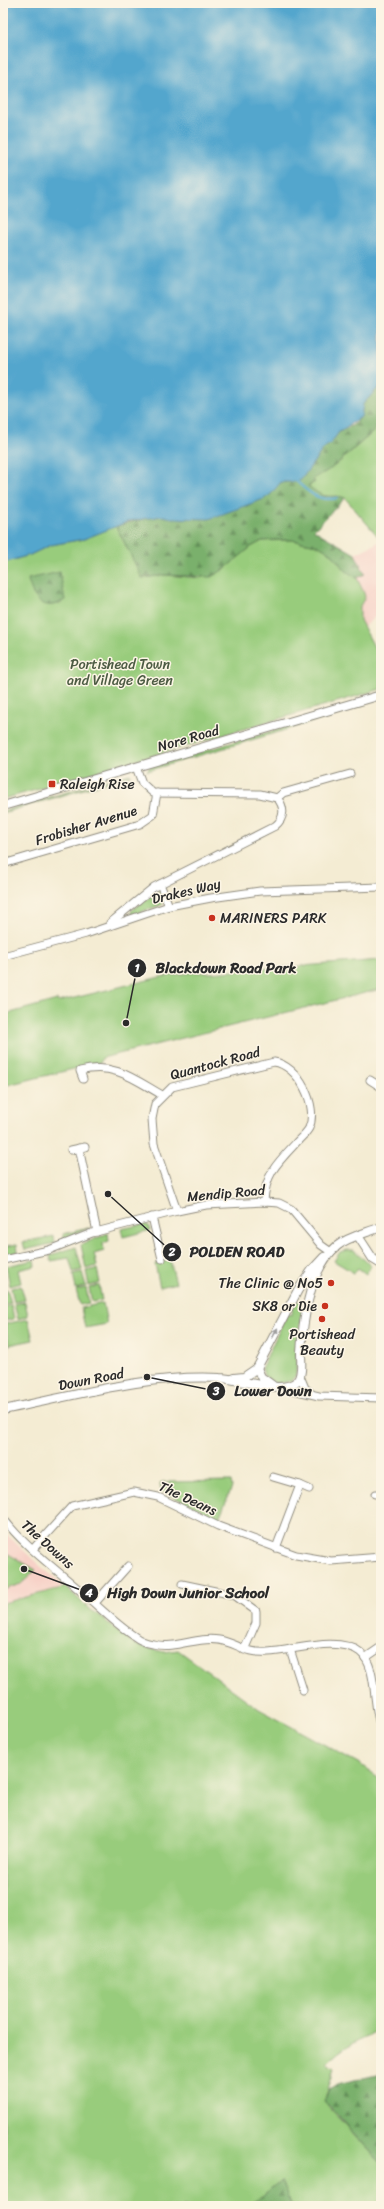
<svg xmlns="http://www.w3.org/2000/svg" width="384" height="2209" font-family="Sriracha,sans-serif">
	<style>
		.built { fill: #f7d1c7 }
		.green { fill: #98cc7c; stroke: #627c54; fill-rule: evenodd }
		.forest { fill: url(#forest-firs); stroke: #526e4c }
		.water { fill: #52a6cd; stroke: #3e687c }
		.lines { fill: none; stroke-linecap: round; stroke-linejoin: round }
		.stream { stroke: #52a6cd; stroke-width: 2.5 }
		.minor-casing { stroke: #908c7f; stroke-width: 9 }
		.tertiary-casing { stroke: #908c7f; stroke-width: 10 }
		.minor { stroke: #fff; stroke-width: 7 }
		.tertiary { stroke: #fff; stroke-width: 8 }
		.oneway { fill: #a0a0a0 }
		.poi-dot { fill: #c8321e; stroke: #fcf5e5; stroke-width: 1.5 }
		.labels { text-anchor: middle; stroke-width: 3; stroke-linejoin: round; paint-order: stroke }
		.park-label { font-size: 14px; fill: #4c5b43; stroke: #fcf5e5 }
		.street-label { font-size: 14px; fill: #2b2b2b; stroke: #fcf5e5 }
		.poi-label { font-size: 14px; fill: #2b2b2b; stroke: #fcf5e5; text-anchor: start }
		.leader { fill: none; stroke: #2b2b2b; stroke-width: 1.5 }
		.callout-dot { fill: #2b2b2b; stroke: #fcf5e5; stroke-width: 1.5 }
		.mark-label { font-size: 12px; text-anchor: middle; font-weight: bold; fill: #fff }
		.callout-label { font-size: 15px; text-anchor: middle; font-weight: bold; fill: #2b2b2b; stroke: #fcf5e5; stroke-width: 3; stroke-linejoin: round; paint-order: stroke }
	</style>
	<defs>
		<pattern id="forest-firs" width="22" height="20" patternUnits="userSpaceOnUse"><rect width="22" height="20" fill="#7ab06c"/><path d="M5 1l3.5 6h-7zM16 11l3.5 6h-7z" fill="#648f59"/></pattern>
	</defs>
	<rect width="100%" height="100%" fill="#fcf5e5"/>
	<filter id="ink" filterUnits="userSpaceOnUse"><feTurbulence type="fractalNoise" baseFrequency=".025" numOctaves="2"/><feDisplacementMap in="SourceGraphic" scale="8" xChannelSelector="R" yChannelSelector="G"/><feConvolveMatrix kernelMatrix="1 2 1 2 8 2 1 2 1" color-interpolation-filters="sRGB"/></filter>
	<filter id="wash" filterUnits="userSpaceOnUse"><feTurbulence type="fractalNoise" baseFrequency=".012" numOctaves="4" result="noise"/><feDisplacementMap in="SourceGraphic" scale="16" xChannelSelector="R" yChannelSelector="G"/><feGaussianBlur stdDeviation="0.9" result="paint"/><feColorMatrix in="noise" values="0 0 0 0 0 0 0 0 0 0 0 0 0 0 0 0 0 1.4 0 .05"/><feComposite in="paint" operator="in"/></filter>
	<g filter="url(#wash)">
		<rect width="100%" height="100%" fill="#f4ecd3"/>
		<g class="built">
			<path d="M381 541V611L363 628 360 620V608L365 595 357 578 365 574 355 554Z"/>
			<path d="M3 1531 39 1565 66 1587 3 1603Z"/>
		</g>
		<g class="green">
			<path d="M381 421V540L345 498C337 495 333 497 326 496 319 495 313 490 308 486L315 482 312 480 337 464 373 432Z"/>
			<path d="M116 526 143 578 165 575 200 578 223 570 251 547 262 541 292 540 317 545 331 553 342 567 357 578 364 593 365 597 360 606V620L381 660V689L69 780H65V782L3 799V563L30 555 51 545 84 539ZM32 593 62 602C48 609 41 603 32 593Z"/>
			<path d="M340 711 339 714 147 771 149 767Z"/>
			<path d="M129 774 131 775 3 813V811Z"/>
			<path d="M156 892 160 893 163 901 161 905 132 915 131 911Z"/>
			<path d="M381 960V989L102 1058 101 1062 94 1064 3 1086V1015L57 1000 58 1002 160 977 196 972 209 973Z"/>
			<path d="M144 1224 149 1226 151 1230 123 1237 121 1229Z"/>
			<path d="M89 1228 64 1239 63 1234Z"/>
			<path d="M108 1233 109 1241 103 1243 104 1251 94 1254 97 1266 86 1269 81 1245Z"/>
			<path d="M54 1236 55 1243 25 1250 23 1242Z"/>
			<path d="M17 1244 18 1252 3 1255V1247Z"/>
			<path d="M76 1247 82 1270 73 1272 69 1258 51 1261 50 1255Z"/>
			<path d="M347 1250H354L371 1266 366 1274 358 1268 354 1273 334 1261 340 1252Z"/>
			<path d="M34 1260 35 1266 18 1270 21 1283 10 1286 6 1266Z"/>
			<path d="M170 1260 176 1283 160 1287 155 1264Z"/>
			<path d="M97 1269 100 1283 89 1286 86 1271Z"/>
			<path d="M82 1272 86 1286 76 1289 73 1274Z"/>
			<path d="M99 1285 102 1300 92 1302 89 1288Z"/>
			<path d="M21 1286 25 1300 14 1302 11 1288Z"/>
			<path d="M86 1288 89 1303 80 1305 76 1290Z"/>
			<path d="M7 1289 11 1303 3 1305V1290Z"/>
			<path d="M297 1301 303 1303 304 1305 297 1345 296 1375 291 1381 276 1384 264 1376 262 1367 287 1314 291 1315 293 1311 291 1310Z"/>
			<path d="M25 1302 28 1316 18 1319 14 1304Z"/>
			<path d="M103 1303 107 1324 85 1328 81 1308Z"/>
			<path d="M11 1305 14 1319 4 1321 3 1307Z"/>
			<path d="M28 1319 33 1340 9 1345 5 1324Z"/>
			<path d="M231 1481 232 1487 219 1518 161 1491 160 1483 162 1482Z"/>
			<path d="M3 1551 36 1570 21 1584 3 1590Z"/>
			<path d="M66 1587 89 1609 96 1613 126 1638 139 1646 164 1652 178 1650 259 1709 358 1763 381 1779V2031C360 2038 342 2047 327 2063L335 2068 326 2095 328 2107 381 2163V2206H292L281 2181 262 2197 245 2206H3V1603Z"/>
		</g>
		<g class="forest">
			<path d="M381 385V421L373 432 332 468 313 479 315 482 308 486C314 490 319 495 326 496 333 497 337 495 345 498L314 530 355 554 365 574 357 578 346 571 331 553 317 545 292 540H274L262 541 251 547 223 570 211 577 165 575 142 578 116 526 151 517 163 516 185 519 271 494 278 483 293 481 307 471 323 449 331 443 339 432 353 425 361 417 363 404Z"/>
			<path d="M60 572 65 600C43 613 33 600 28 579Z"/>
			<path d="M381 2074V2163L324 2101 329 2089 337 2084Z"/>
			<path d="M281 2181 292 2206H245L262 2197Z"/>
		</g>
		<path class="water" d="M3 3H381V385L363 404 361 417 339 432 331 443 323 449 301 480 296 482H281L271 494 264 499 209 519 172 518 163 516 130 521 84 539 51 545 30 555 3 563Z"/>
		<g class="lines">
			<path class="stream" d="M295 480C308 492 318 502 337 498"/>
		</g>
	</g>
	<g filter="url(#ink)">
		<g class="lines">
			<g class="minor-casing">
				<g id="minor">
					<path d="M136 767 142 783 153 793 260 794 277 798 283 793 350 774"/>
					<path d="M3 864 140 824 153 815 157 793"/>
					<path d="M160 884 169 906"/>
					<path d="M110 923 154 887 275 826C285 818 285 807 277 798"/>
					<path d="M3 956 86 934 169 906 211 898 260 891 381 887"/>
					<path d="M83 1079 80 1071C114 1062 134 1079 162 1095"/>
					<path d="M370 1080 381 1087"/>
					<path d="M79 1148 97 1232"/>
					<path d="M71 1150 85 1147"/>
					<path d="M177 1211 154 1144 152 1119 155 1104 172 1087 274 1062C298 1065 319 1106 309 1128 306 1134 299 1139 295 1144 276 1164 265 1175 264 1202"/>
					<path d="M152 1217 162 1259"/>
					<path d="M3 1260 49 1250 92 1233 177 1211 206 1205 264 1202 279 1203 291 1209 321 1245 331 1252"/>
					<path d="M300 1376 305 1388 311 1393"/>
					<path d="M280 1387 319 1396 381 1398"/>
					<path d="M273 1477 300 1485 276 1548"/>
					<path d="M300 1485 309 1489"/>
					<path d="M375 1494H381"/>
					<path d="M3 1518C23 1545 51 1565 76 1587 95 1603 113 1622 134 1636 139 1640 146 1643 153 1644 176 1650 196 1636 219 1640 237 1643 246 1654 268 1652 294 1651 337 1635 360 1652 378 1666 372 1706 381 1727"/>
					<path d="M33 1549 72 1506 134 1492 158 1497 218 1526 296 1555 331 1561 381 1557"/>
					<path d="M182 1584 234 1595 256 1611V1623L244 1650"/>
					<path d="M95 1603 128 1566"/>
					<path d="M290 1649 303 1690"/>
					<path d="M365 1658 381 1647"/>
				</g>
			</g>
			<g class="tertiary-casing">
				<g id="tertiary">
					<path d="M3 806 381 695"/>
					<path d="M358 1236 373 1259 381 1264"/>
					<path d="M257 1368 261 1377 272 1385"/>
					<path d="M234 1378 244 1377 257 1368 298 1290 312 1270 324 1257"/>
					<path d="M3 1410C74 1396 147 1374 220 1378 239 1378 282 1396 297 1381 303 1375 301 1361 301 1352 303 1320 310 1268 337 1246 349 1236 367 1233 381 1227"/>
				</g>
			</g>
			<use href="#minor" class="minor"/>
			<use href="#tertiary" class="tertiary"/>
		</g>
		<defs><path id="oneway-solid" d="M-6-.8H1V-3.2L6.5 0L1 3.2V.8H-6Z"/></defs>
		<use class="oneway" href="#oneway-solid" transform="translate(275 1333) rotate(-62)"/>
	</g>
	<g class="poi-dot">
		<rect x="48" y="780" width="8" height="8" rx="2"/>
		<circle cx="212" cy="918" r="4"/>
		<circle cx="331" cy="1283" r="4"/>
		<circle cx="325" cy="1306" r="4"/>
		<circle cx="322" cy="1319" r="4"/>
	</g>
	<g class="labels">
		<g class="park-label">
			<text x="120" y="669">Portishead Town<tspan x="120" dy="16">and Village Green</tspan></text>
		</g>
		<g class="street-label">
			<text transform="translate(188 738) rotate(-16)" y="5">Nore Road</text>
			<text transform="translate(86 825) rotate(-17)" y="5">Frobisher Avenue</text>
			<text transform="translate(186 891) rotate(-13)" y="5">Drakes Way</text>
			<text transform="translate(215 1063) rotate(-15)" y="5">Quantock Road</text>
			<text transform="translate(226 1193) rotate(-5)" y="5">Mendip Road</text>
			<text transform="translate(91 1379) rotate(-11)" y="5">Down Road</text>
			<text transform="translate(188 1498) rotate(25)" y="5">The Deans</text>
			<text transform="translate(48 1544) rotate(42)" y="5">The Downs</text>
		</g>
		<g class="poi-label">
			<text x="60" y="789">Raleigh Rise</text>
			<text x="220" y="923">MARINERS PARK</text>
			<text x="323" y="1288" text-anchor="end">The Clinic @ No5</text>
			<text x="317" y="1311" text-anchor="end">SK8 or Die</text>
			<text x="322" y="1339" text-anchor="middle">Portishead<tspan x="322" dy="16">Beauty</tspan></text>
		</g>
	</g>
	<path class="leader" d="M126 1023L137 968M108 1194L172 1252M147 1377L216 1391M24 1569L89 1593"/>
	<g class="callout-dot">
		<circle cx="126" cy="1023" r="4"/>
		<circle cx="108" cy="1194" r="4"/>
		<circle cx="147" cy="1377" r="4"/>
		<circle cx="24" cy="1569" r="4"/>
		<circle cx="137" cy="968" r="10"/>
		<circle cx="172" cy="1252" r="10"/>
		<circle cx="216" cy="1391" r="10"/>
		<circle cx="89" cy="1593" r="10"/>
	</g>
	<g class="mark-label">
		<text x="137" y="972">1</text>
		<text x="172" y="1256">2</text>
		<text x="216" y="1395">3</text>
		<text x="89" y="1597">4</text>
	</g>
	<g class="callout-label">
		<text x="226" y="973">Blackdown Road Park</text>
		<text x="237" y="1257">POLDEN ROAD</text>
		<text x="273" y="1396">Lower Down</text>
		<text x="188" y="1598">High Down Junior School</text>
	</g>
	<rect width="384" height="2209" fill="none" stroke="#fcf5e5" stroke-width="16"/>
</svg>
